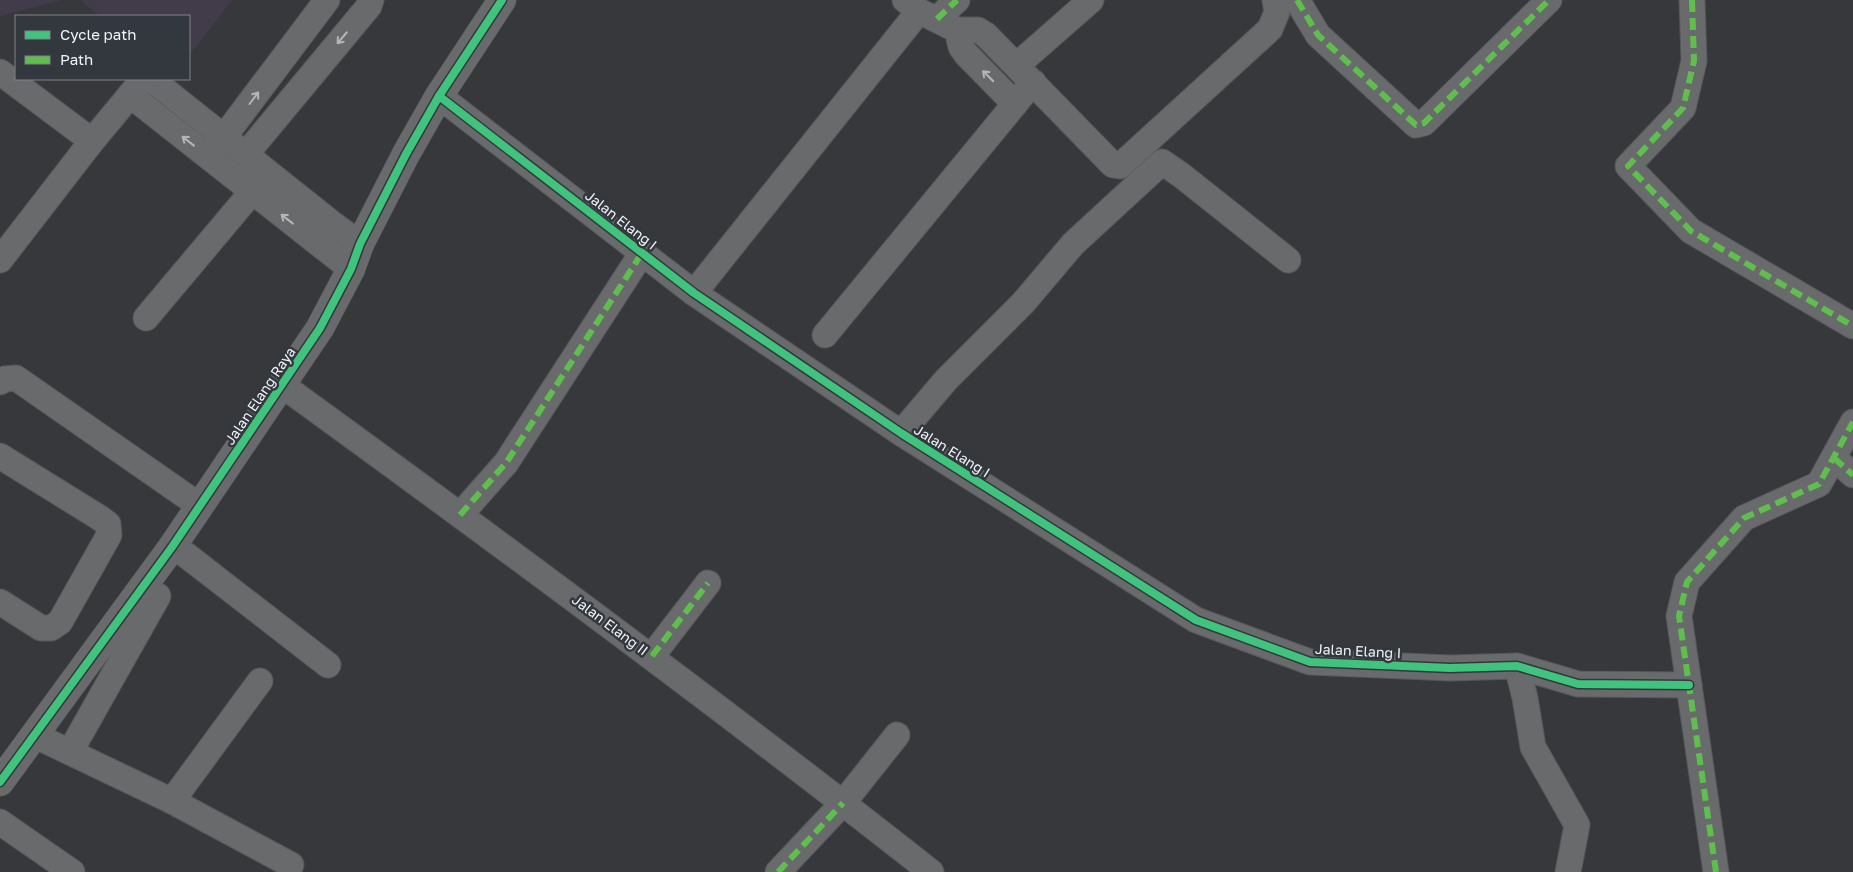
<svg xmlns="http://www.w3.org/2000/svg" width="1853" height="872" font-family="'Golos Text',sans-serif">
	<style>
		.commercial { fill: #423b4a }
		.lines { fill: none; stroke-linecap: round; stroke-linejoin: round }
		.minor-casing { stroke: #555759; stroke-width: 27 }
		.tertiary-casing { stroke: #555759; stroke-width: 29 }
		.minor { stroke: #686a6c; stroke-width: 25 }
		.tertiary { stroke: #686a6c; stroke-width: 28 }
		.quiet { stroke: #5fbe4e; stroke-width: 6; stroke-dasharray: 12 6; stroke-linecap: butt }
		.cycleway-casing { stroke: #33383e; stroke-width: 11 }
		.cycleway { stroke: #40c37c; stroke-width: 8 }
		.oneway { stroke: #b3b6b8 }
		.labels { text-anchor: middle; stroke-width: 5; stroke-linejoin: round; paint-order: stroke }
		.street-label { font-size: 14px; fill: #f0f4f7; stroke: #33383e }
	</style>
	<rect width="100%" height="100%" fill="#36383b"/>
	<g class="commercial">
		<path d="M0 0H62L0 16Z"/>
		<path d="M80 0H232L189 56V16H100Z"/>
	</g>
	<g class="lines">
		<g class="minor-casing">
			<g id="minor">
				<path d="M905 0 919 11 957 30H978L986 35 1113 165 1120 166 1270 29 1277 12 1275 0"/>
				<path d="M1297 0 1318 35 1416 125 1424 123 1549 0"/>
				<path d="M1692 0 1694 61 1683 108 1628 166 1691 231 1853 326"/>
				<path d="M937 19 957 0"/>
				<path d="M957 30 961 47 966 54 1015 104"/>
				<path d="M1017 65 1091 0"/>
				<path d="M0 72 92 141"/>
				<path d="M151 79 334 225 360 244"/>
				<path d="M130 95 351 269"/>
				<path d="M439 96 694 293 901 433 1196 620 1310 662 1450 668 1517 666 1578 684 1689 685"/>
				<path d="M214 150 327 0"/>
				<path d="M246 154 369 6 371 0"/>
				<path d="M0 260 92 141 141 82"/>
				<path d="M694 293 919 11"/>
				<path d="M146 318 262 180"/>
				<path d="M825 335 1033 82"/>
				<path d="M0 382 5 379 16 378 200 506"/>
				<path d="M282 385C501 544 719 705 931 872"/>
				<path d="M901 433 946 380 1023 303 1073 244 1162 162 1181 175 1288 260"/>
				<path d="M0 456 100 518 108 524 109 535 60 622 51 628H41L0 602"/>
				<path d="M1834 458 1853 475"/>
				<path d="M460 515 506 463 642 253"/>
				<path d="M172 547 186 555 328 665"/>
				<path d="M652 656 708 583"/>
				<path d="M1517 666 1525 698 1533 747 1577 825 1568 872"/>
				<path d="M34 735 172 801 291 865"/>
				<path d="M70 752 158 596"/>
				<path d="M172 801 260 681"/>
				<path d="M0 822 72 872"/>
				<path d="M778 872 843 803 897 735"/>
				<path d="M1716 872 1679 616 1687 582 1744 518 1819 484 1853 422"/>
			</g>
		</g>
		<g class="tertiary-casing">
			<path id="tertiary" d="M0 782 172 547 320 328 351 269 360 244 406 154 439 96 502 0"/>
		</g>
		<use href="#minor" class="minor"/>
		<use href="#tertiary" class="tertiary"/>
		<g class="quiet">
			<path d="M1297 0 1318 35 1416 125 1424 123 1549 0"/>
			<path d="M1692 0 1694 61 1683 108 1628 166 1691 231 1853 326"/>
			<path d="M937 19 957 0"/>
			<path d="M1834 458 1853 475"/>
			<path d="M460 515 506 463 642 253"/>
			<path d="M652 656 708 583"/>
			<path d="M778 872 843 803"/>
			<path d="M1716 872 1679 616 1687 582 1744 518 1819 484 1853 422"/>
		</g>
		<g class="cycleway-casing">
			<g id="cycleway">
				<path d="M439 96 694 293 901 433 1196 620 1310 662 1450 668 1517 666 1578 684 1689 685"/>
				<path d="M0 782 172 547 320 328 351 269 360 244 406 154 439 96 502 0"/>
			</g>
		</g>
		<use href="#cycleway" class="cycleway"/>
	</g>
	<defs><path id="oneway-shaft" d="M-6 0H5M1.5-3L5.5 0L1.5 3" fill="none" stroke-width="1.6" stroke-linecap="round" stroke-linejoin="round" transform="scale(1.25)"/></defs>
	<g class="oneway">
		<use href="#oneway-shaft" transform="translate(342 38) rotate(130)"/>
		<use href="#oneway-shaft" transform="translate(988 76) rotate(-135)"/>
		<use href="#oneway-shaft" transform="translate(254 98) rotate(-53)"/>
		<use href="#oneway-shaft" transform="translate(188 141) rotate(-142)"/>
		<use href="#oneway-shaft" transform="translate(287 219) rotate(-142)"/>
	</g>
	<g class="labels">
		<g class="street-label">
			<text transform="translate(621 220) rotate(38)" y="5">Jalan Elang I</text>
			<text transform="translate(260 396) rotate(-56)" y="5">Jalan Elang Raya</text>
			<text transform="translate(952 451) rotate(32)" y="5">Jalan Elang I</text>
			<text transform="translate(610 625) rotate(37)" y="5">Jalan Elang II</text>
			<text transform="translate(1358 651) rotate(3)" y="5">Jalan Elang I</text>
		</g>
	</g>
	<rect x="15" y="15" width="175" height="65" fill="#33383e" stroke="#7f8388"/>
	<rect x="25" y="31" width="25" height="8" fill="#40c37c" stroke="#7f8388"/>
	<text x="60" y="40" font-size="15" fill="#f0f4f7">Cycle path</text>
	<rect x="25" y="56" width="25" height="8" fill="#5fbe4e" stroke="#7f8388"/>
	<text x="60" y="65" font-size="15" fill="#f0f4f7">Path</text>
</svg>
